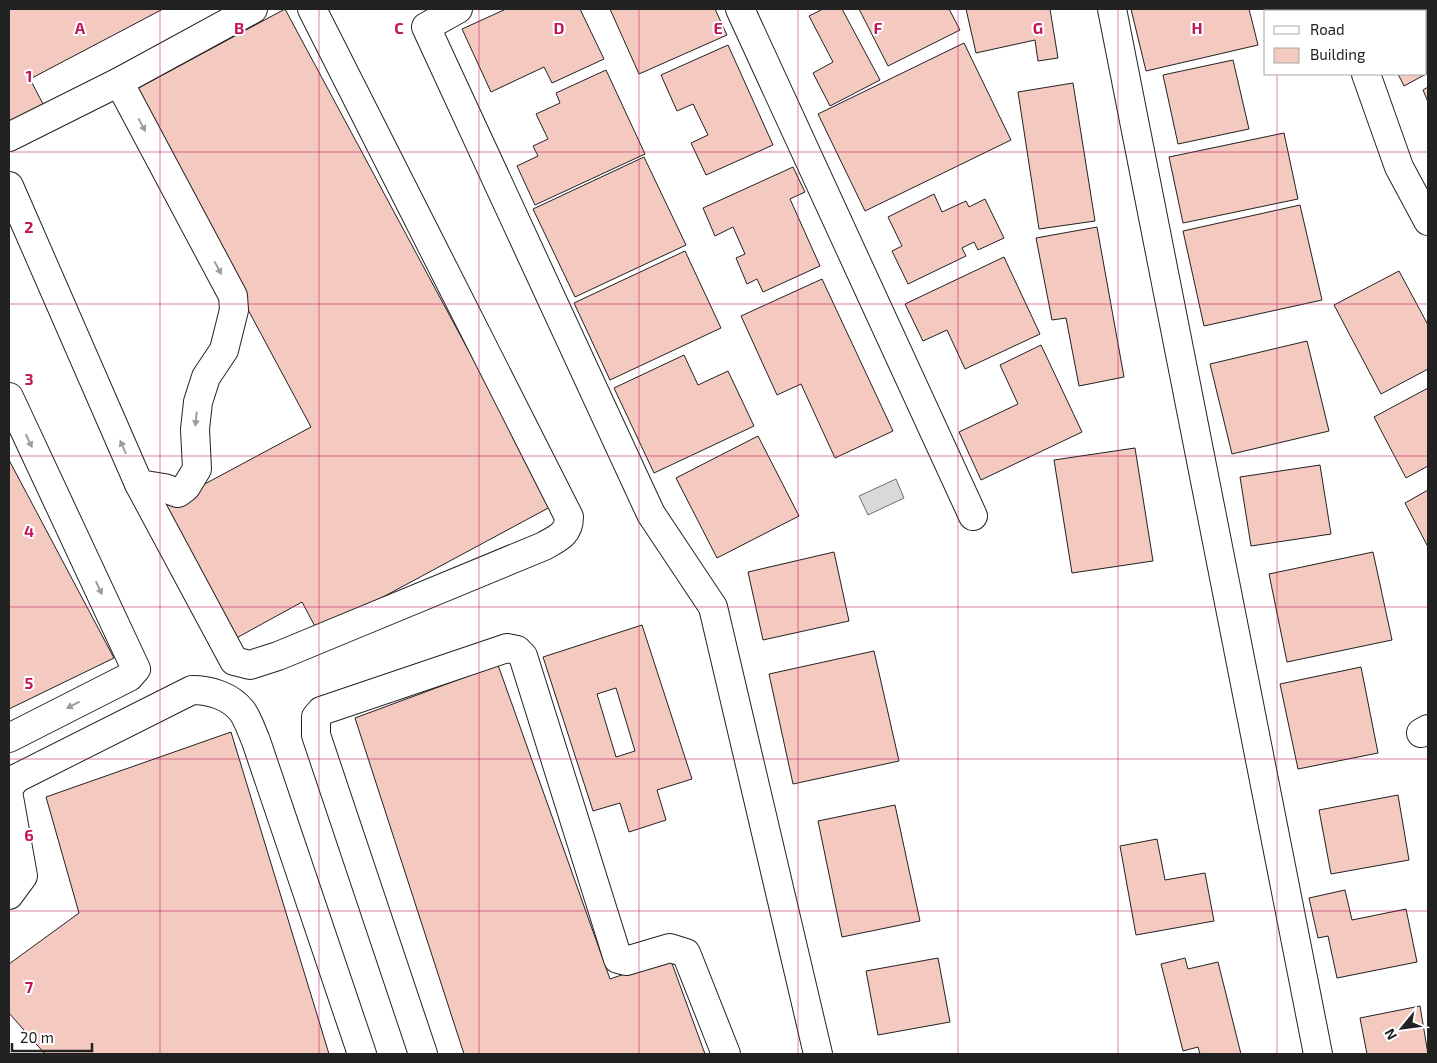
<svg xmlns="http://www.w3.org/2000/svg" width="1437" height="1063" font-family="'Exo 2',sans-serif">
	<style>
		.water { fill: #d9d9d9; stroke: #6f6f6f }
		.building { fill: #f3c9c0; stroke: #222; fill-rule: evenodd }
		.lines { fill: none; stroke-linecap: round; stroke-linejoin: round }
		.minor-casing { stroke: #222; stroke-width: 30 }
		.minor { stroke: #fff; stroke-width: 28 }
		.oneway { fill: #9c9c9c }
		.grid { fill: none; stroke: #c2185b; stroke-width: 1; stroke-opacity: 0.55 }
		.grid-label { font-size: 16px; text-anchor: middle; font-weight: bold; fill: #c2185b; stroke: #fff; stroke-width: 4; stroke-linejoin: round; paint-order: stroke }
	</style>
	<rect width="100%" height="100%" fill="#fff"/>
	<path class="water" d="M896 479 904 498 868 515 859 496Z"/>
	<g class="building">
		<path d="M9 9H163L30 79 54 125 9 149Z"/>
		<path d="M285 9 552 506 318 632 302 602 231 641 160 508 311 427 131 92Z"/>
		<path d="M506 9H580L604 59 552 83 544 67 491 92 462 29Z"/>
		<path d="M610 9H715L727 35 639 74Z"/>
		<path d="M823 9H842L880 80 830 106 813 73 833 62 809 16Z"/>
		<path d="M859 9H949L960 30 888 66Z"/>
		<path d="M966 9H1050L1058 58 1038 61 1035 40 976 53Z"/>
		<path d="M1131 9H1249L1258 45 1146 71Z"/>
		<path d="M1364 9H1428V73L1404 86 1398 74H1426V11H1365Z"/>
		<path d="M964 43 1011 140 865 211 818 114Z"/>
		<path d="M728 45 773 145 706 175 691 143 708 135 693 104 677 111 661 75Z"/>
		<path d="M1233 60 1249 129 1178 144 1163 75Z"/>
		<path d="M606 70 645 154 535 205 517 166 538 156 533 146 548 139 536 114 560 103 556 93Z"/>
		<path d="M1073 83 1095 221 1039 229 1018 92Z"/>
		<path d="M1428 87V102L1423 90Z"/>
		<path d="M1284 133 1298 199 1183 223 1169 157Z"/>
		<path d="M644 157 686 245 575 297 533 209Z"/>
		<path d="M793 167 805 192 790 199 820 266 763 292 757 279 747 284 736 258 745 254 733 227 715 236 703 208Z"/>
		<path d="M934 194 942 212 966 201 969 207 985 199 1004 238 978 250 974 242 962 248 966 256 908 284 892 251 902 246 888 217Z"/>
		<path d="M1300 205 1322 300 1204 326 1183 231Z"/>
		<path d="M1097 227 1124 377 1079 386 1066 318 1052 320 1036 238Z"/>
		<path d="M685 251 721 328 610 380 574 303Z"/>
		<path d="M1004 257 1040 334 965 369 947 330 923 341 905 304Z"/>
		<path d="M1399 271 1428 325V369L1381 394 1334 305Z"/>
		<path d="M822 279 893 431 835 458 801 384 777 395 741 316Z"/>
		<path d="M1307 341 1329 431 1232 454 1210 364Z"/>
		<path d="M1041 345 1082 432 981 480 959 432 1018 404 1000 365Z"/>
		<path d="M684 355 698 385 728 371 754 426 654 473 614 388Z"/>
		<path d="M1428 388V466L1406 478 1374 417Z"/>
		<path d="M758 436 799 516 717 558 676 478Z"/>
		<path d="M1135 448 1153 561 1072 573 1054 460Z"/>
		<path d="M9 460 114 658 9 709Z"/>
		<path d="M1320 465 1331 534 1251 546 1240 477Z"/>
		<path d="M1428 490V547L1405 503Z"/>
		<path d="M834 552 849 621 763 640 748 572Z"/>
		<path d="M1373 552 1392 640 1287 662 1269 574Z"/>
		<path d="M642 625 692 779 657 790 666 820 629 832 620 803 593 811 543 657ZM616 688 635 751 616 757 597 694Z"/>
		<path d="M874 651 899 761 793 784 769 674Z"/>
		<path d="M498 665 610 979 670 958 705 1054H464L355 718Z"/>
		<path d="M1361 667 1378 753 1298 769 1280 684Z"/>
		<path d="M231 732 329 1054H45L9 1013V964L79 913 46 797Z"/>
		<path d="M1398 795 1409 860 1331 874 1319 810Z"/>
		<path d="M895 805 920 921 842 937 818 821Z"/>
		<path d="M1157 839 1165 880 1205 873 1214 921 1136 935 1120 846Z"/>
		<path d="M1345 890 1352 920 1406 909 1417 962 1337 978 1328 936 1318 938 1309 898Z"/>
		<path d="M938 958 950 1022 878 1035 866 971Z"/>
		<path d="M1185 958 1188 969 1218 962 1241 1054H1200L1198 1047 1183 1051 1161 964Z"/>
		<path d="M1420 1006 1428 1054H1367L1360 1018Z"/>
	</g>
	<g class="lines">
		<g class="minor-casing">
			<g id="minor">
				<path d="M458 9 426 27 651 514 713 607 818 1054"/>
				<path d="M740 9 973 516"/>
				<path d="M1112 9 1318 1054"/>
				<path d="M1343 9 1344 11"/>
				<path d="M1366 74 1399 167 1428 221"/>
				<path d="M9 137 119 82 253 9"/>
				<path d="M9 186 139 484 164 488 178 493 186 487 197 469 195 429 198 402 206 377 224 350 234 310 233 296 119 82"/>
				<path d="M9 397 136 669 129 677 9 738"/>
				<path d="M139 484 234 661 250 665 278 656 544 546C558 538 569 534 569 517L312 9"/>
				<path d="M1421 733 1428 729"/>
				<path d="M9 787 17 778 192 690C210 690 230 696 242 711 248 719 252 732 256 741L362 1054"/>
				<path d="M9 797 23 876 9 895"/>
				<path d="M423 1054 316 735V717L321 711 507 648 517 650 523 656 618 959 626 961 670 948 686 953 726 1054"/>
			</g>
		</g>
		<use href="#minor" class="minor"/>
	</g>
	<defs><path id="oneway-solid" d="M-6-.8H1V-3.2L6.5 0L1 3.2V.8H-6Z" transform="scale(1.25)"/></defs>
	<g class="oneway">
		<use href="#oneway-solid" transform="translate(142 125) rotate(62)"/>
		<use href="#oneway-solid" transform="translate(218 268) rotate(62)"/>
		<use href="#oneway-solid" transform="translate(196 419) rotate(96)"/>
		<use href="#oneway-solid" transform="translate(29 441) rotate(65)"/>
		<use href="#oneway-solid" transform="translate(123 447) rotate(-114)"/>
		<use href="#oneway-solid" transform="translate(99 588) rotate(65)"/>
		<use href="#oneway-solid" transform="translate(73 705) rotate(153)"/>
	</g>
	<path class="grid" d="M160 9V1054M319 9V1054M479 9V1054M639 9V1054M798 9V1054M958 9V1054M1118 9V1054M1277 9V11M1277 74V1054M9 152H1428M9 304H1428M9 456H1428M9 607H1428M9 759H1428M9 911H1428"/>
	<g class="grid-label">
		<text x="80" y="34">A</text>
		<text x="239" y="34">B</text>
		<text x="399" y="34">C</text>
		<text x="559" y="34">D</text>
		<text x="718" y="34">E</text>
		<text x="878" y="34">F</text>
		<text x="1038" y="34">G</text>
		<text x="1197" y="34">H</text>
		<text x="29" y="82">1</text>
		<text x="29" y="233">2</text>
		<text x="29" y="385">3</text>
		<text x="29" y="537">4</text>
		<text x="29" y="689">5</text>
		<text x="29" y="841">6</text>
		<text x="29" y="993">7</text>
	</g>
	<rect width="1437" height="1063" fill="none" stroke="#222222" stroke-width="20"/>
	<rect x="1264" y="10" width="162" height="65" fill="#ffffff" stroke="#a7a7a7"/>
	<rect x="1274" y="26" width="25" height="8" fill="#ffffff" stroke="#a7a7a7"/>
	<text x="1310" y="35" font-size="15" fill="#222222">Road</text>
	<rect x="1274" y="48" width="25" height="15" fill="#f3c9c0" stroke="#a7a7a7"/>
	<text x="1310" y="60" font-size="15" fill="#222222">Building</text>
	<g transform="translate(1402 1028) rotate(241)" stroke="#ffffff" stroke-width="4" paint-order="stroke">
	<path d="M0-4L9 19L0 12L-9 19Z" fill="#222222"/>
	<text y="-8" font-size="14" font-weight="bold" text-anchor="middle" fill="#222222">N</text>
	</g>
	<path d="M12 1043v8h80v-8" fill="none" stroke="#222222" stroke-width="2.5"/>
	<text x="20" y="1043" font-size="15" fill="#222222" stroke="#ffffff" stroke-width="4" paint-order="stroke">20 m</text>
</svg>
